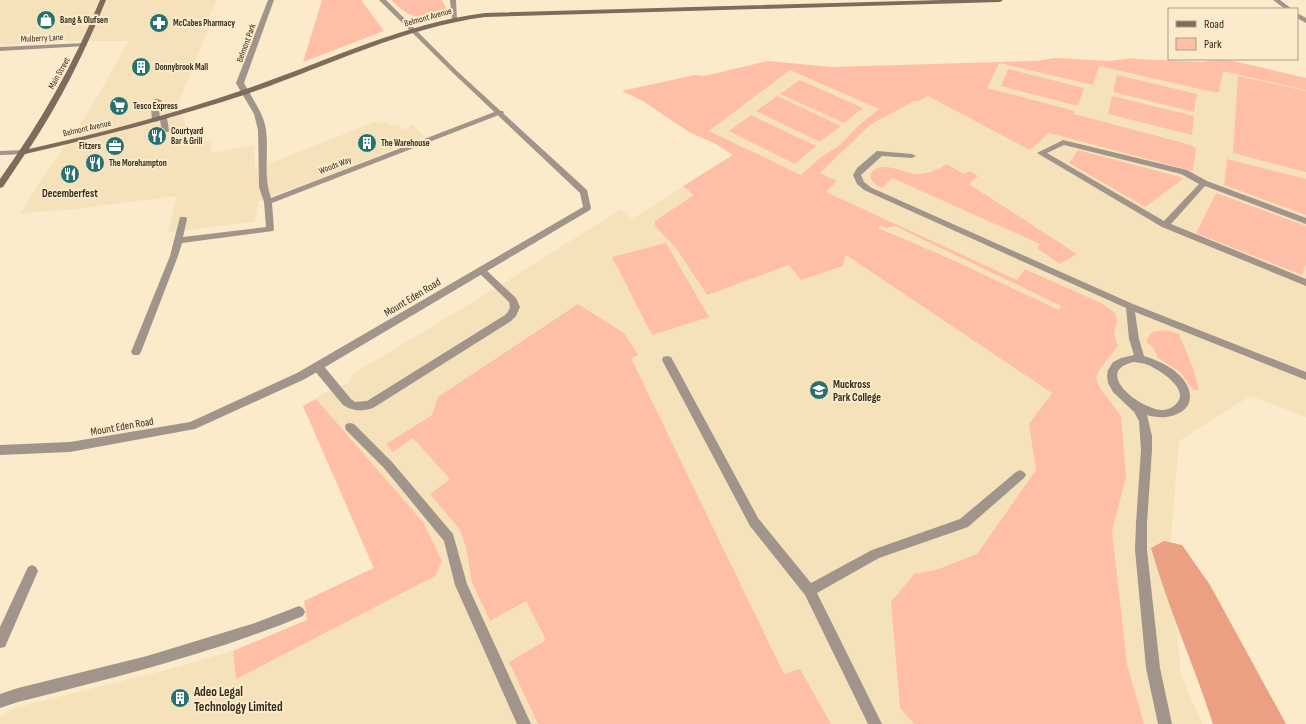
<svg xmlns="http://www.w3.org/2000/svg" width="1306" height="724" font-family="'Sofia Sans Condensed',sans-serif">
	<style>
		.built { fill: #f6e2ba }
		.green { fill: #ffbfa7; fill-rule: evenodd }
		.forest { fill: #eca083 }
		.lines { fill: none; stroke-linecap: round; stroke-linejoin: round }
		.lane { fill: #a1958b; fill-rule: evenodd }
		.street { fill: #a1958b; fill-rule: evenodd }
		.secondary { fill: #7d6b5c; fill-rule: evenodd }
		.labels { text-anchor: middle; stroke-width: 4; stroke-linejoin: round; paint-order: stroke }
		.far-street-label { font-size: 9px; fill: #322c1f; stroke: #fbebca }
		.far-poi-label { font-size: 9px; font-weight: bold; fill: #322c1f; stroke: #fbebca; text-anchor: start }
		.poi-label { font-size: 11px; font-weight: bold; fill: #322c1f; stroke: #fbebca }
		.street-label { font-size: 11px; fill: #322c1f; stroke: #fbebca }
		.near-poi-label { font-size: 13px; font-weight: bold; fill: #322c1f; stroke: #fbebca; text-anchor: start }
	</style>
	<rect width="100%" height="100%" fill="#fbebca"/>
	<g class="built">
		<path d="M0 0H217L205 24H211L178 103 191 140 211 141V153L254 145 255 169 377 121 379 123 385 121 393 126 398 124 402 130 413 125 424 137 347 168 259 201 254 222 168 232 177 196 89 207 88 208 36 212 20 215 38 185 90 109 129 41H56L0 46Z"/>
		<path d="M1055 58 1108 61 1135 58 1136 59 1201 62 1224 59 1306 78V417L1250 396 1179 441 1170 551 1181 675 1202 724H0V717L14 708 158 672 233 651 307 620 304 601 373 568 303 406 327 392 348 383 353 374 486 294 621 209 632 219 733 155 714 143 689 132 643 101 622 91 695 75 704 76 768 61 832 67 1037 61Z"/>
	</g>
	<g class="green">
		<path d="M322 0H361L384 31 303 62Z"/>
		<path d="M391 0H442L447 10C419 21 412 20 391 0Z"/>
		<path d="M1055 58 1108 61 1135 58 1136 59 1201 62 1224 59 1306 78V90L1223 71 1219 92H1213L1099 66 1093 85 999 63 987 88 1075 111 1074 114 1191 145 1196 149 1193 171 1049 133 1030 150 928 96 918 101H914L870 125 820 173 835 180 836 182 826 192 1017 280 1025 269 1103 304 1116 314 1117 322 1114 334 1118 346 1099 370 1096 378 1100 388 1121 416 1126 477 1112 531 1127 664 1144 724H914L900 708 891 602 914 574 936 570 977 554 1036 470 1029 424 1052 393 846 255 843 266 801 280 789 265 707 295 676 248 655 226V221L694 195 683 186 733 155 714 143 689 132 643 101 622 91 695 75 704 76 768 61 832 67 1037 61ZM790 70 879 109 858 126 840 145 821 157 801 175 709 131ZM880 225 886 228 895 226 1061 306 1059 310 953 260 878 228Z"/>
		<path d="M1008 69 1084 88 1078 106 1001 86Z"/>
		<path d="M1117 75 1197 94 1194 112 1113 92Z"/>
		<path d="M1238 76 1306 91V172L1233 153Z"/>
		<path d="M800 80 863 108 844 123 780 94Z"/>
		<path d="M777 96 841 126 820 142 756 111Z"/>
		<path d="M1112 96 1194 116 1192 135 1108 114Z"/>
		<path d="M751 115 816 146 795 164 729 131Z"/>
		<path d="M1078 150 1180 177 1183 179 1145 207 1069 163Z"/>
		<path d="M1227 159 1306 179V215L1224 185Z"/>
		<path d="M947 164 964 174 970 171 978 176 969 184 1077 254 1060 264 1037 248 1040 244 892 178 882 188C876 185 869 181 871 173 883 159 903 174 918 174 929 174 938 169 947 164Z"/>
		<path d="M1216 193 1306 226V263L1302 275 1196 233Z"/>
		<path d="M666 243 709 317 652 335 612 257Z"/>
		<path d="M578 304 624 333 638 355 631 358 784 674 800 669 831 724H538L509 662 546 640 526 601 490 621 472 582 466 547 460 530 430 494 450 479 413 438 393 452 386 444 432 415 438 397Z"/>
		<path d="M1167 330 1179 334 1193 368 1199 390H1193L1180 372 1158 358 1154 349 1146 341 1152 332Z"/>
		<path d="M316 399 423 522 442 561 435 576 236 679 233 651 307 620 304 601 374 568 303 406Z"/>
	</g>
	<path class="forest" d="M1164 541 1182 545 1210 585 1286 724H1213C1194 665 1168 608 1151 548Z"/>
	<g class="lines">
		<g class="lane">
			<path d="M450 0H456L457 20 452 19Z"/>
			<path d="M84 43 87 45 86 46 0 51V47Z"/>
			<path d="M242 90H248C255 103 264 115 266 130 269 153 263 176 271 198L497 111H503L504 113 272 203 274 229 273 231 182 243 178 256 141 352 139 355H133L131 352 170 256 180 217H186L187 219 183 237 266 227 264 202 259 187 258 130 254 114 241 92Z"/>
			<path d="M155 99H158L162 101 159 108 160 118 163 116 167 118 169 130 168 132H162L160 120 156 122 152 120 151 108Z"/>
			<path d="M1063 140 1187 170 1207 181 1306 218V224L1205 186 1171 224 1306 279V286L1162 227 1037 153ZM1064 145 1181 174 1199 184 1164 221 1047 153Z"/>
			<path d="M877 151 912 154 916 156 912 158 882 156 861 175 864 182 872 188 1133 304 1306 372V380L1135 312 1139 339 1144 356C1160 361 1178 369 1187 385 1200 412 1168 422 1147 415L1152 436V450L1147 523V550L1160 668 1172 724H1158L1146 668 1135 550 1136 523 1141 450 1139 421 1134 412 1113 392 1108 383 1107 376 1108 370 1113 362 1121 358 1134 355 1129 339 1126 308 864 190 857 184 853 175 857 168ZM1134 362C1139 363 1144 363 1148 365 1160 370 1191 390 1176 404 1172 408 1167 410 1162 410 1139 409 1092 371 1134 362Z"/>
			<path d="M481 267 484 268 516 298 520 307 516 316 511 321 373 408C362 412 352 411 343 405L314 370 313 367 314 364H322L351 399 355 402 367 401 505 315C509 311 511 308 509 302L478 272 476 270Z"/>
			<path d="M667 356 671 357 758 518 811 583 872 550 960 519 1016 472 1020 470 1024 472 1026 475 1024 478 968 527 879 558 817 593 882 724H868L805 595 750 526 662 360 663 357Z"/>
			<path d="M32 565 36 567 38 571 5 647 0 648V627L28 567Z"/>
			<path d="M299 606 303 608 305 612 303 616C211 654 114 678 18 702L0 708V694L18 688 147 656 255 623Z"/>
		</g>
		<g class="street">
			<path d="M268 0H274L244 83 249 92 245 94H242L236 83Z"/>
			<path d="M379 0H386L457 71 587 190 591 208 590 210 305 379 195 429 70 452 0 455V445L70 442 190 422 297 373 583 207 580 193 453 73Z"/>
			<path d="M1273 0H1280L1292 9H1285Z"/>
			<path d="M1297 13 1306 18V23L1297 18Z"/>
			<path d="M24 150 28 152 27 154 0 155V151Z"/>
			<path d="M350 423 354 424 392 462 453 534 467 584 531 724H517L455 585 444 541 384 468 346 430 345 427 346 424Z"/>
		</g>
		<path class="secondary" d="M100 0H106C85 52 60 102 29 149 101 133 173 114 243 90 323 63 400 24 485 13L942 0H1003L1000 2 485 17C402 28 326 67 247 94 174 118 100 137 25 154L3 187 0 188V179C40 123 74 64 100 0Z"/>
	</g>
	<defs>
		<g id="shop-disc" transform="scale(1)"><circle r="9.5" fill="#277271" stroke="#fbebca"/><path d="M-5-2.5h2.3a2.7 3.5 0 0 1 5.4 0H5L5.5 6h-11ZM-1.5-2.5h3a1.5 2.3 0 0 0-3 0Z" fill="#fff"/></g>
		<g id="pharmacy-disc" transform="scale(1)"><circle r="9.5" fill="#277271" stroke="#fbebca"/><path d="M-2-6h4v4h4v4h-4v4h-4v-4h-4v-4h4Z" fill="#fff"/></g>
		<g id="building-disc" transform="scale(1)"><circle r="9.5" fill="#277271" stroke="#fbebca"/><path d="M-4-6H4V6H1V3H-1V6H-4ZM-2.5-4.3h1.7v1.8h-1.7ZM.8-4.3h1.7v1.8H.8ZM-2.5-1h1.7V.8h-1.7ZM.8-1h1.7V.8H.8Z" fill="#fff"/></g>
		<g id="supermarket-disc" transform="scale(1)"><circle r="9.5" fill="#277271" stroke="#fbebca"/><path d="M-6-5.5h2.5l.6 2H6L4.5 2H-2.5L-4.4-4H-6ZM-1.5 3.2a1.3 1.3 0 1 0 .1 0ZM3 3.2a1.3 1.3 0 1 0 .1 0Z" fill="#fff"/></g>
		<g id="restaurant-disc" transform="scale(1)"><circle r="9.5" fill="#277271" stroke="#fbebca"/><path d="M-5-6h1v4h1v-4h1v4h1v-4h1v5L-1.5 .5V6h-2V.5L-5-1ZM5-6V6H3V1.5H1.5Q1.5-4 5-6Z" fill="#fff"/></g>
		<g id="office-disc" transform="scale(1)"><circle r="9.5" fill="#277271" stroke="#fbebca"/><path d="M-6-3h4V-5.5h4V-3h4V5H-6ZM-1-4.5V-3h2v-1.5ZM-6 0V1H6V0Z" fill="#fff"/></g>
		<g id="school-disc" transform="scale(1)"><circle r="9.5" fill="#277271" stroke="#fbebca"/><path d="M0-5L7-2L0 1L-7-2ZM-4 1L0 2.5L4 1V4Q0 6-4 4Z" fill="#fff"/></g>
	</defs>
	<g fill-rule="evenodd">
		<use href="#shop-disc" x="46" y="20"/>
		<use href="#pharmacy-disc" x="159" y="23"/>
		<use href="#building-disc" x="141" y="67"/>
		<use href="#supermarket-disc" x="119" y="106"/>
		<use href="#restaurant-disc" x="157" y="136"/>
		<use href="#building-disc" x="367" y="143"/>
		<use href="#office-disc" x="115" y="146"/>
		<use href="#restaurant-disc" x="95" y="163"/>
		<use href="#restaurant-disc" x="70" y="174"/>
		<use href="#school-disc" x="819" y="390"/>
		<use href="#building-disc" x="180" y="698"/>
	</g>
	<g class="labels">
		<g class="far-street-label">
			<text transform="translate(428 17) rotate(-16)" y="3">Belmont Avenue</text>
			<text transform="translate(42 38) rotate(-3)" y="3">Mulberry Lane</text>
			<text transform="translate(246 43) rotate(-70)" y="3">Belmont Park</text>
			<text transform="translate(59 73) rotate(-61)" y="3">Main Street</text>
			<text transform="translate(87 128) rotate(-13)" y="3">Belmont Avenue</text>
			<text transform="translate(335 165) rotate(-21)" y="3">Woods Way</text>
		</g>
		<g class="far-poi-label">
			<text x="60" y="23">Bang &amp; Olufsen</text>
			<text x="173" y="26">McCabes Pharmacy</text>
			<text x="155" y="70">Donnybrook Mall</text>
			<text x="133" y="109">Tesco Express</text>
			<text x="171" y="134">Courtyard<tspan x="171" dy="10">Bar &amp; Grill</tspan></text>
			<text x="381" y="146">The Warehouse</text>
			<text x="101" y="149" text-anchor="end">Fitzers</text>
			<text x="109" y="166">The Morehampton</text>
		</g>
		<g class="poi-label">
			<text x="70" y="197">Decemberfest</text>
			<text x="833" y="388" text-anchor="start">Muckross<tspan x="833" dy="13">Park College</tspan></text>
		</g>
		<g class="street-label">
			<text transform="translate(412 297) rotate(-31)" y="4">Mount Eden Road</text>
			<text transform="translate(122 426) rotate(-10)" y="4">Mount Eden Road</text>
		</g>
		<g class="near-poi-label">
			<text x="194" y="696">Adeo Legal<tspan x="194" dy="15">Technology Limited</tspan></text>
		</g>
	</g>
	<rect x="1168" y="8" width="130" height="52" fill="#fbebca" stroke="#ab9f86"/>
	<rect x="1176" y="21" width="20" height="6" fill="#7d6b5c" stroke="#ab9f86"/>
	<text x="1204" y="28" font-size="12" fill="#322c1f">Road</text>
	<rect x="1176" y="38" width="20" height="12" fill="#ffbfa7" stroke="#ab9f86"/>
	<text x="1204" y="48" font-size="12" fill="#322c1f">Park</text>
</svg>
